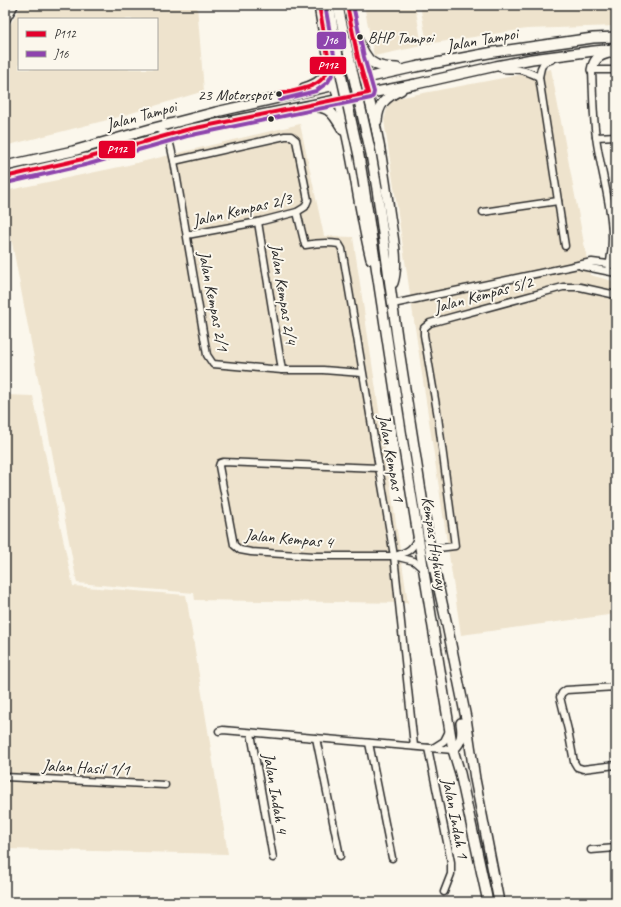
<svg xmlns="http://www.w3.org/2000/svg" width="621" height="907" font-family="Caveat,sans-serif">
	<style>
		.built { fill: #eee3cd; fill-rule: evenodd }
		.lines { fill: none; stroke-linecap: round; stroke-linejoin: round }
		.street-casing { stroke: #2b2b2b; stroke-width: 9 }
		.primary-casing { stroke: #2b2b2b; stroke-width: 12 }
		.street { stroke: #fbf7ec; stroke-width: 6 }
		.primary { stroke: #fbf7ec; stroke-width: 9 }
		.primary-bridge-casing { stroke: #2b2b2b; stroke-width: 12; stroke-linecap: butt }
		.primary-bridge { stroke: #fbf7ec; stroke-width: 9 }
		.bus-1-casing { stroke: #fbf7ec; stroke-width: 7 }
		.bus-2-casing { stroke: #fbf7ec; stroke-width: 7 }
		.bus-1 { stroke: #e4002b; stroke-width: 4 }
		.bus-2 { stroke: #8e44ad; stroke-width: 4 }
		.bus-dot { fill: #2b2b2b; stroke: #fbf7ec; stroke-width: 1.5 }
		.labels { text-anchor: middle; stroke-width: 4; stroke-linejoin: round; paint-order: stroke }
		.bus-label { font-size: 16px; fill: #2b2b2b; stroke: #fbf7ec; text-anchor: start }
		.street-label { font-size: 17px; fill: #2b2b2b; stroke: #fbf7ec }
		.line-badge { stroke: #fbf7ec; stroke-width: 1.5 }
		.badge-label { font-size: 11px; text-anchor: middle; font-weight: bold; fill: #fff }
	</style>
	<rect width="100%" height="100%" fill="#fbf7ec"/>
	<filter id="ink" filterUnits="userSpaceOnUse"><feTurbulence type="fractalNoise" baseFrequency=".025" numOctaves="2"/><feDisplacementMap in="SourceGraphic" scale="8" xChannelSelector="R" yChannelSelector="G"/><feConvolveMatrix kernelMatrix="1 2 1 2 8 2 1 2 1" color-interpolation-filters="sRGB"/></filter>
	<g filter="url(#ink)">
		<g class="built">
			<path d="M22 5H197L204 91 115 118 5 146V33ZM19 19H157V69H19Z"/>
			<path d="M364 5H415L422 46 374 56Z"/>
			<path d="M420 5H616V26L527 29 427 44Z"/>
			<path d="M551 69 590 275 616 282V614L461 635 384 120 388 105 397 98Z"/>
			<path d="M300 124 324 236 353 237 408 603 195 600 194 593 77 583 5 206V191L124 166Z"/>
			<path d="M5 395 33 396 73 586 186 595 228 854 5 849Z"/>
		</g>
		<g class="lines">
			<g class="street-casing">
				<g id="street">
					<path d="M5 22 15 5"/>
					<path d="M551 60 544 62 541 68 539 77 565 246"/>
					<path d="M497 66C504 72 512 68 520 70 527 71 533 74 539 77"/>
					<path d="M155 128C171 132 170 147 174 161L207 355 213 364 282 370H323L362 373"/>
					<path d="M596 137 616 136"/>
					<path d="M174 161 285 136H291L296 140 308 200 305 207 297 212 258 222 187 235"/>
					<path d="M297 212 305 245C316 243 328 242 339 244L342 249 394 556 414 746"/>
					<path d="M483 212 558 201"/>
					<path d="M258 222 282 370"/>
					<path d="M581 266 616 273"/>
					<path d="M608 270C620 227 602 181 596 137 593 115 593 93 592 70H616"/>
					<path d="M393 304 592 262 616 265"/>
					<path d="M379 468 223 462 220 463 219 466 234 545 240 550 251 552 314 556H394L414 561 423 569"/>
					<path d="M430 549 455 546 438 417 424 335V328L430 323 563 287H580L616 295"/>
					<path d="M395 556C407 552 413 550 417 538"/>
					<path d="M616 687 566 690 562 693 560 697 568 730 574 762 577 767 583 769 616 765"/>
					<path d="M219 731 223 730 453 750"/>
					<path d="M251 733 273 858"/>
					<path d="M316 738 340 856"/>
					<path d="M369 743 392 858"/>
					<path d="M428 748 451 862V874L444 892"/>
					<path d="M433 748 444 741 449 731"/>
					<path d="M5 777 165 785"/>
					<path d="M591 850 616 848"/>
				</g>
			</g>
			<g class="primary-casing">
				<g id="primary">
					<path d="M319 5C325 50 338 93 347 136 356 177 361 219 371 259"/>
					<path d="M347 5C352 41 364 76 372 111 381 146 385 182 390 217 393 236 399 264 393 283"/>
					<path d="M358 40C367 61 372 68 397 68"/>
					<path d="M592 70C594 59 598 56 609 53"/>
					<path d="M304 88C318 84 326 78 329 64"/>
					<path d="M315 107C331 106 336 119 343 130"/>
					<path d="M377 121C378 104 386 97 401 90"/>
					<path d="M5 166 73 151 154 128 216 112 415 67 494 52 593 38 616 37"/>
					<path d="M5 177 87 158 186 130 416 84 496 66 532 59 594 51 616 49"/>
					<path d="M364 187 402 437 453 750 460 773 488 902"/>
					<path d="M377 189 397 337 430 549 447 625 466 718 475 779 499 902"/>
					<path d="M453 750C462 741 463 735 461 723"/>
				</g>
			</g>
			<use href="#street" class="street"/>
			<use href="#primary" class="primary"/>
			<g class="primary-bridge-casing">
				<g id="primary-bridge">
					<path d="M329 5 342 79 359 156 364 187"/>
					<path d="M338 5 340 16 371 154 377 189"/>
				</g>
			</g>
			<use href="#primary-bridge" class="primary-bridge"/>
			<g class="bus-1-casing">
				<g id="bus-1">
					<path d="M279 94C298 90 328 88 329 62L319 5"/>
					<path d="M5 177 87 158 186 130 368 93 358 58 347 5"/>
				</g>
			</g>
			<g class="bus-2-casing">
				<g id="bus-2">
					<path d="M280 100 316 91 328 82 333 73 335 61 325 5"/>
					<path d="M6 183 89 164 187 136 371 98 373 96 374 92 364 57 353 5"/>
				</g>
			</g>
			<use href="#bus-1" class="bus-1"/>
			<use href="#bus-2" class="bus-2"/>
		</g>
	</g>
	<g class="bus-dot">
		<circle cx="360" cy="37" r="3.5"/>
		<circle cx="279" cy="94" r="3.5"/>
		<circle cx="271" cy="119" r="3.5"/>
	</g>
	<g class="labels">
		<g class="bus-label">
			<text x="368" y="43">BHP Tampoi</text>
			<text x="272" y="100" text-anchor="end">23 Motorspot</text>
		</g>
		<g class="street-label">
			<text transform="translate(482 39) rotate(-10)" y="6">Jalan Tampoi</text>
			<text transform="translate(141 115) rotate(-15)" y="6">Jalan Tampoi</text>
			<text transform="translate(242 209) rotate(-13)" y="6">Jalan Kempas 2/3</text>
			<text transform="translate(284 294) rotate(81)" y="6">Jalan Kempas 2/4</text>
			<text transform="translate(483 294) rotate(-15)" y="6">Jalan Kempas 5/2</text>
			<text transform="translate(214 301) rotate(79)" y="6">Jalan Kempas 2/1</text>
			<text transform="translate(392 458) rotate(80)" y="6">Jalan Kempas 1</text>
			<text transform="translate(289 538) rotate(5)" y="6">Jalan Kempas 4</text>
			<text transform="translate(435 543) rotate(81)" y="6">Kempas Highway</text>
			<text transform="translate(86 767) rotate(3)" y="6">Jalan Hasil 1/1</text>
			<text transform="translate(276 793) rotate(80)" y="6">Jalan Indah 4</text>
			<text transform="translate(456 818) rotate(79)" y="6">Jalan Indah 1</text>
		</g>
	</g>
	<g class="line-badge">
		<rect x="316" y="31" width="31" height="19" rx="4" fill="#8e44ad"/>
		<rect x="309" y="56" width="38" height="19" rx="4" fill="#e4002b"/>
		<rect x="98" y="140" width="38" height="19" rx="4" fill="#e4002b"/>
	</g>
	<g class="badge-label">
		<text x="331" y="44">J16</text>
		<text x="328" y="69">P112</text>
		<text x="117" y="153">P112</text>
	</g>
	<rect width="621" height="907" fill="none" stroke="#fbf7ec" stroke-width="20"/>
	<rect x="10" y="10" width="601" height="887" fill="none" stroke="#2b2b2b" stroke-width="1.5" filter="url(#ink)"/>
	<rect x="18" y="18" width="140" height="52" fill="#fbf7ec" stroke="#a8a59f"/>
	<rect x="26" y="31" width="20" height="6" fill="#e4002b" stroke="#a8a59f"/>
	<text x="54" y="38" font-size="12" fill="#2b2b2b">P112</text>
	<rect x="26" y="51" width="20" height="6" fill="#8e44ad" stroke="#a8a59f"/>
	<text x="54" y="58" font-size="12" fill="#2b2b2b">J16</text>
</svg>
